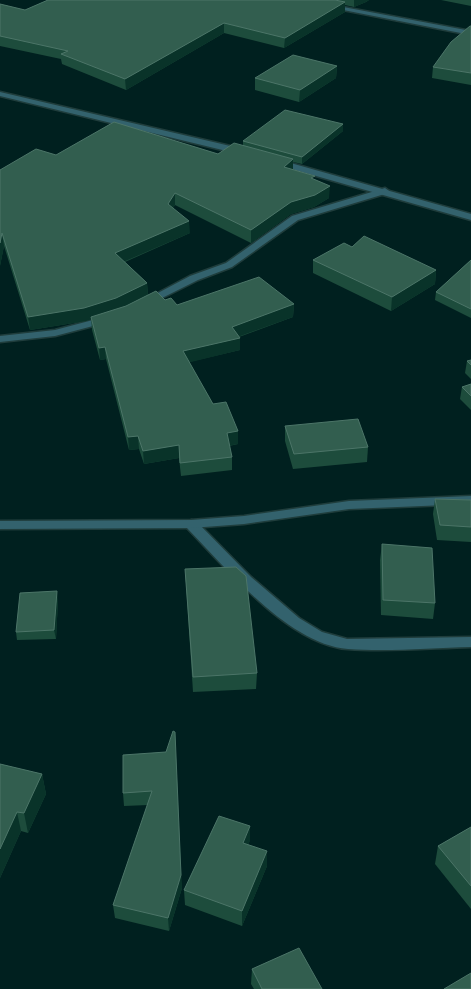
<svg xmlns="http://www.w3.org/2000/svg" width="471" height="989" font-family="'Nunito Sans',sans-serif">
	<style>
		.lines { fill: none; stroke-linecap: round; stroke-linejoin: round }
		.minor-casing { stroke: #1f3d3c; stroke-width: 3 }
		.tertiary-casing { stroke: #1f3d3c; stroke-width: 3 }
		.minor { fill: #33626d; fill-rule: evenodd }
		.tertiary { fill: #33626d; fill-rule: evenodd }
		.wall { fill: #1d4c3c }
		.shaded-wall { fill: #093329 }
		.building { fill: #325e4f; stroke: #4c7568 }
	</style>
	<rect width="100%" height="100%" fill="#00201f"/>
	<g class="lines">
		<g class="minor-casing">
			<g id="minor">
				<path d="M292 0H306L471 31V35Z"/>
				<path d="M385 188 389 191 388 193 298 220 232 267 198 280 148 305 144 306 139 303 190 276 226 263 292 216Z"/>
				<path d="M108 316 113 319 112 321 55 336 0 342V336L55 330Z"/>
				<path d="M191 520 196 521 251 577 299 618 322 632 347 639 471 637V647C432 648 387 652 348 649 289 645 226 568 186 527L185 524Z"/>
			</g>
		</g>
		<g class="tertiary-casing">
			<g id="tertiary">
				<path d="M0 92 243 149 247 152 243 155 0 96Z"/>
				<path d="M274 160H280L471 214V220L274 164Z"/>
				<path d="M471 496V504L349 509 244 524 191 528 0 529V521L191 520 244 516 349 501Z"/>
			</g>
		</g>
		<use href="#minor" class="minor"/>
		<use href="#tertiary" class="tertiary"/>
	</g>
	<g class="wall">
		<path d="M48 0H369L366 2 354 7 345 5V12L284 48 224 33 126 90 62 64 61 59 0 46V4L25 10Z"/>
		<path d="M441 0H471V6Z"/>
		<path d="M471 26V85L432 78 433 67Z"/>
		<path d="M337 66 336 78 299 102 255 90V78Z"/>
		<path d="M343 124V131L302 164 293 162V169L314 180 329 198 314 207 291 214 251 243 175 205 173 208 190 233 125 262 147 283 148 295 165 300 177 305 294 304 293 317 239 337 240 350 189 362 213 404 238 431V444L229 446 232 457V470L181 476 179 458 144 464 139 449 129 450 106 359 100 360 92 330 91 319 86 321 30 330 4 246 0 266V170L56 155 218 154 243 145V141Z"/>
		<path d="M352 247 436 270 435 284 391 311 313 273V260Z"/>
		<path d="M471 260V318L435 300 436 292Z"/>
		<path d="M471 360V379L465 373 467 361Z"/>
		<path d="M471 384V410L460 399 462 387Z"/>
		<path d="M285 426 368 447 367 462 293 469 285 441Z"/>
		<path d="M435 499 471 500V542L437 540 433 514Z"/>
		<path d="M382 544 435 603 433 619 381 615 380 560Z"/>
		<path d="M185 569 257 673 256 689 193 692Z"/>
		<path d="M58 600 56 639 17 640 16 632Z"/>
		<path d="M166 752 182 888 169 931 115 918 113 905 148 805 124 806 123 793Z"/>
		<path d="M0 764 42 774 46 794 28 833 21 831 0 878Z"/>
		<path d="M471 827V909L435 864 438 846Z"/>
		<path d="M250 841 248 844 267 866 242 926 185 905 184 890Z"/>
		<path d="M252 969 322 989H254L251 984Z"/>
	</g>
	<g class="shaded-wall">
		<path d="M354 0H369L366 2 354 7Z"/>
		<path d="M345 2V12L284 48 285 38Z"/>
		<path d="M224 23V33L126 90 125 79Z"/>
		<path d="M337 66 336 78 299 102 300 90Z"/>
		<path d="M343 124V131L302 164V157Z"/>
		<path d="M293 159V171L284 167Z"/>
		<path d="M330 186 329 198 314 207 291 214 251 243V230L291 202Z"/>
		<path d="M175 193V205L168 216V204Z"/>
		<path d="M189 221 190 233 116 265 115 253Z"/>
		<path d="M2 233 4 246 0 266V243Z"/>
		<path d="M436 270 435 284 391 311 392 297Z"/>
		<path d="M147 283 148 296 117 311 86 321 30 330 28 317Z"/>
		<path d="M294 304 293 317 232 339V327Z"/>
		<path d="M240 338V350L183 364V351Z"/>
		<path d="M105 347 106 359 100 360 99 348Z"/>
		<path d="M238 431V444L227 446V433Z"/>
		<path d="M138 436 139 449 129 450 128 437Z"/>
		<path d="M179 445V458L144 464 143 451Z"/>
		<path d="M57 591 58 600 56 639 54 630Z"/>
		<path d="M175 732 182 888 169 931 168 918Z"/>
		<path d="M42 774 46 794 28 833 24 813Z"/>
		<path d="M17 812 21 831 0 878V849Z"/>
		<path d="M250 826V841L242 858 243 843Z"/>
		<path d="M267 851V866L242 926V911Z"/>
	</g>
	<g class="building">
		<path d="M48 0H335L345 2 285 38 224 23 125 79 61 54 68 51 0 36V4L25 10Z"/>
		<path d="M470 26H471V73L433 67 451 42Z"/>
		<path d="M293 55 337 66 300 90 255 78Z"/>
		<path d="M285 110 343 124 302 157 243 141Z"/>
		<path d="M114 122 218 154 234 143 293 159 284 167 315 176 311 178 330 186 315 195 291 202 251 230 175 193 168 204 189 221 115 253 147 283 116 298 84 308 28 317 2 233 0 243V170L36 149 56 155Z"/>
		<path d="M364 236 436 270 392 297 313 260 344 243 352 247Z"/>
		<path d="M471 260V309L436 292Z"/>
		<path d="M259 277 294 304 232 327 240 338 183 351 213 404 226 402 238 431 227 433 232 457 180 463 179 445 143 451 138 436 128 437 105 347 99 348 91 317 126 306 156 291 165 300 171 298 177 305Z"/>
		<path d="M471 360V365L467 361Z"/>
		<path d="M471 384V396L462 387Z"/>
		<path d="M358 419 368 447 294 454 285 426Z"/>
		<path d="M435 499 471 500V527L440 525Z"/>
		<path d="M382 544 432 548 435 603 383 600Z"/>
		<path d="M236 567 246 576 257 673 193 677 185 569Z"/>
		<path d="M57 591 54 630 16 632 20 593Z"/>
		<path d="M173 731 175 732 181 875 168 918 113 905 152 791 123 793V755L166 752Z"/>
		<path d="M0 764 42 774 24 813 17 812 0 849Z"/>
		<path d="M219 816 250 826 243 843 267 851 242 911 184 890Z"/>
		<path d="M471 827V886L438 846Z"/>
		<path d="M299 948 322 989H262L252 969Z"/>
		<path d="M471 973V989H444Z"/>
	</g>
</svg>
